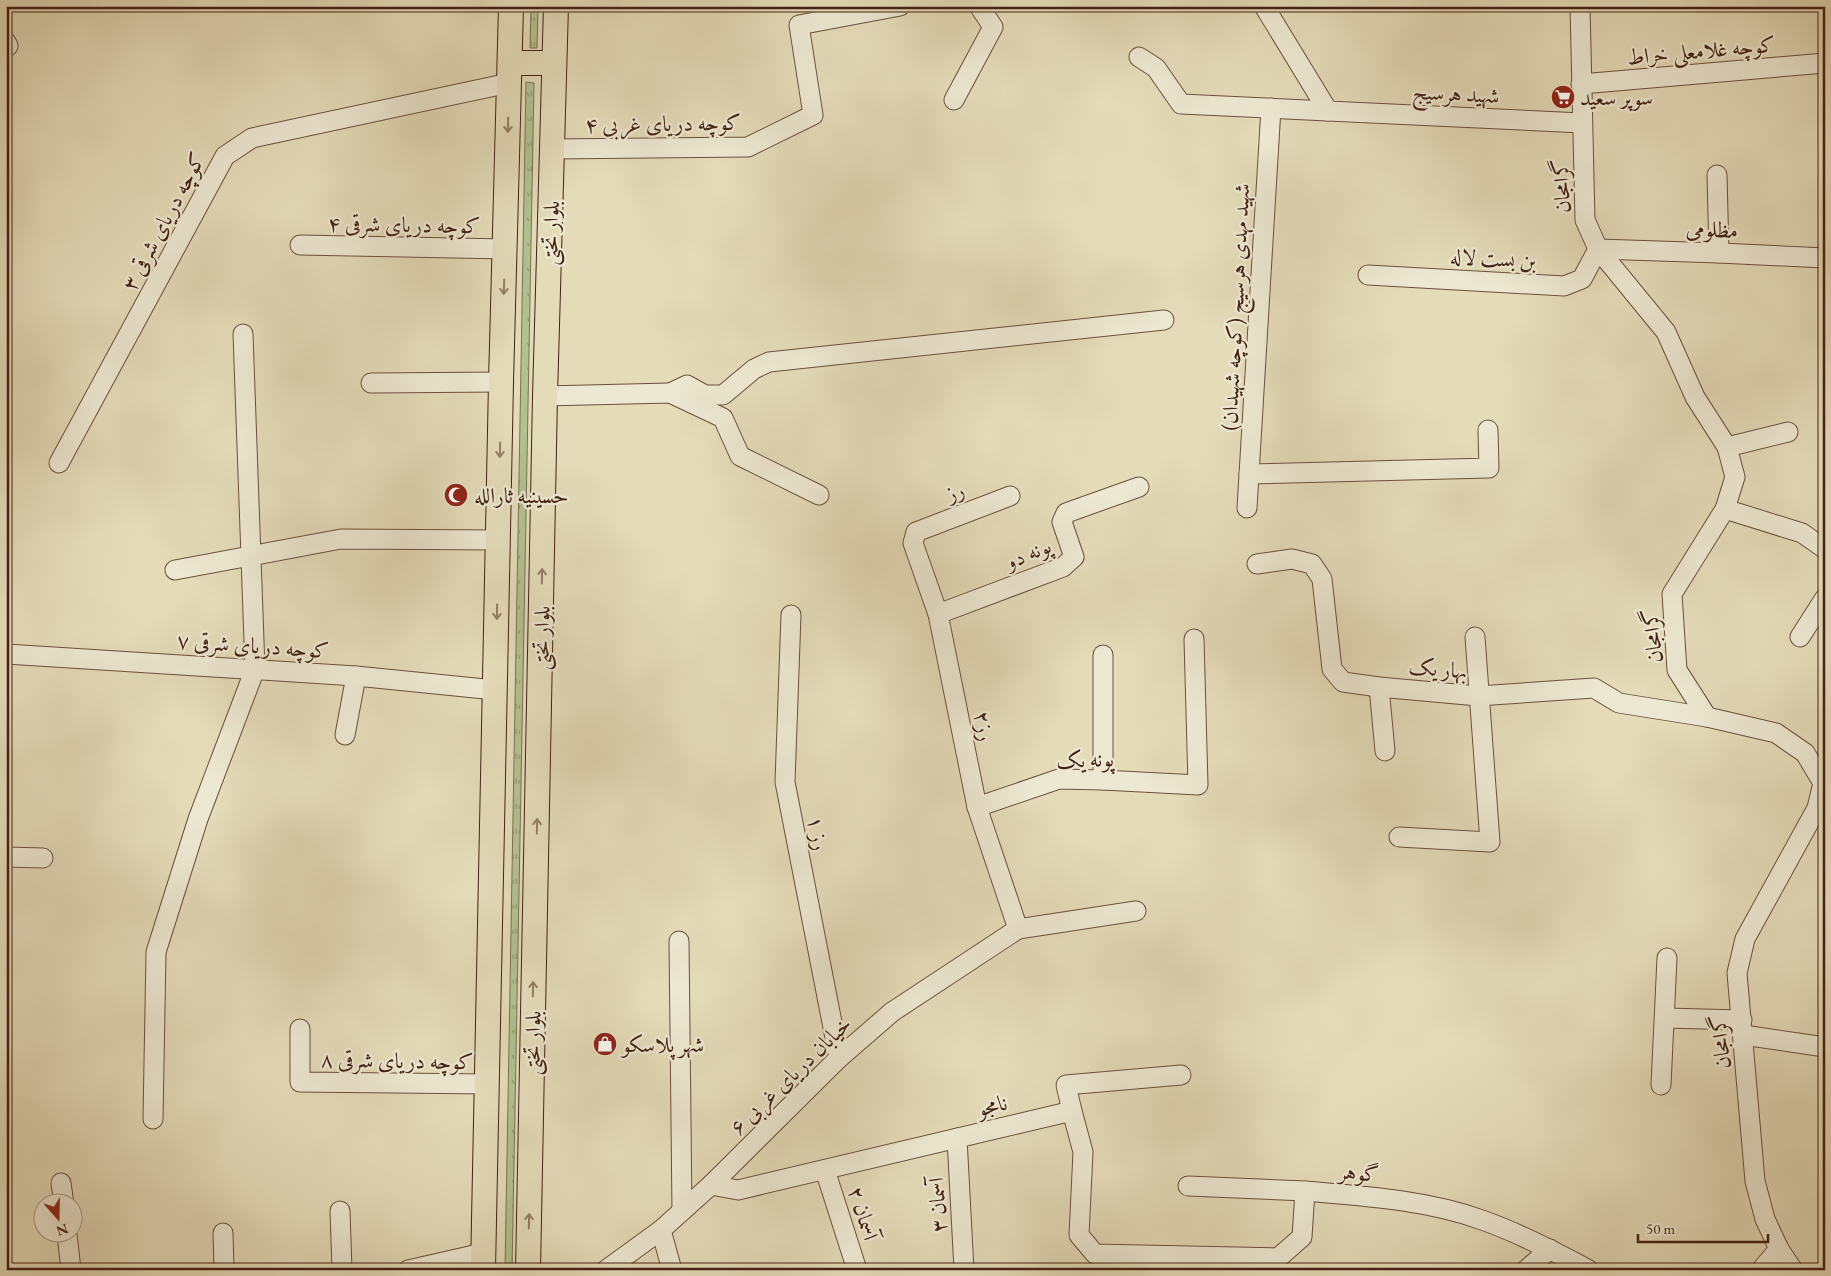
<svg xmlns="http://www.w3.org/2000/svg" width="1831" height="1276" font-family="'EB Garamond',Amiri,serif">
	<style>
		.grass { fill: url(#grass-tufts); stroke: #7a7252 }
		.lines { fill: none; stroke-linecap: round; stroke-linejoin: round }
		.minor-casing { stroke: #6a503c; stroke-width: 21 }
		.major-casing { stroke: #422213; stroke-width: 26 }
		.minor { stroke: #ede8d2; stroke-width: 19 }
		.major { stroke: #e4dbb9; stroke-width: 24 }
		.oneway { stroke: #937e66 }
		.labels { text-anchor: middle; stroke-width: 4.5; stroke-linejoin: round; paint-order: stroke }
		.street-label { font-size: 22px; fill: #422213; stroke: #ede8d2 }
		.poi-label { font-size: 22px; fill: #422213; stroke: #ede8d2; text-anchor: start }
	</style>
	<defs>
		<pattern id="grass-tufts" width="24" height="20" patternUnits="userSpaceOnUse" patternTransform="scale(1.25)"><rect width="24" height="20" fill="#b2c191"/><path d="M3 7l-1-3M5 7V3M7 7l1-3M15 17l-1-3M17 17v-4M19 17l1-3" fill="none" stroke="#929c75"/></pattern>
	</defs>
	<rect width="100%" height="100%" fill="#e4dbb9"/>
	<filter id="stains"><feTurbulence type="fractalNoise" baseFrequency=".004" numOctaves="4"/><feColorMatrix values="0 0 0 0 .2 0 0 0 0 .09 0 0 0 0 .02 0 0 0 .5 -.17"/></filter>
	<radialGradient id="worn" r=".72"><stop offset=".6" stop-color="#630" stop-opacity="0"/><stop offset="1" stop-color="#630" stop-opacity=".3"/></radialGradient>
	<g class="grass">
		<path d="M531 6H538L537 48H530Z"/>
		<path d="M526 82 534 83 512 1270H505Z"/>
	</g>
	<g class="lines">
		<g class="minor-casing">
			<g id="minor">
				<path d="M1264 6 1328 111 1582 123"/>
				<path d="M1580 6 1585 220 1598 249 1666 332 1695 397 1727 447 1735 477 1725 509 1672 594 1677 670 1707 717 1776 733 1805 753 1823 783 1817 808 1745 939 1737 973 1755 1181 1765 1219 1779 1249 1793 1270"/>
				<path d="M6 42 8 46"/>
				<path d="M1139 57 1156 68 1181 104 1328 111"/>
				<path d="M1581 84 1825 63"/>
				<path d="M954 100 993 27 979 6"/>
				<path d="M552 149 748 147 813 115 799 25 900 6"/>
				<path d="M1717 175 1719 253"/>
				<path d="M300 245 506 249"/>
				<path d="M1368 275 1564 286 1582 279 1598 249 1719 253 1825 258"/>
				<path d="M371 383 501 382"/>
				<path d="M670 393 687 385 705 395H723L754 369 769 362 1164 320"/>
				<path d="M545 396 670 393 723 418 740 456 819 495"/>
				<path d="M1727 447 1788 432"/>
				<path d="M59 463 225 156 252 138 509 83"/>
				<path d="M1249 474 1489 468 1488 430"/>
				<path d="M1010 496 916 532 913 543 938 614 977 807 1018 929"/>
				<path d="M1247 508 1271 108"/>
				<path d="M1725 509 1802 533 1825 549"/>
				<path d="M1257 564 1292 559 1312 564 1322 579 1332 669 1343 682 1379 687 1478 696 1594 688 1619 703 1707 717"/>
				<path d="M175 570 341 539 498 540"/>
				<path d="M938 614 1063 567 1074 557 1062 522 1066 513 1139 487"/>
				<path d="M791 615 785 782 839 1058"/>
				<path d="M1800 637 1825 598"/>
				<path d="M6 654 356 676 495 690"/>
				<path d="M1379 687 1385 751"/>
				<path d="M345 735 356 676"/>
				<path d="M1103 780V655"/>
				<path d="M977 807 1059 779 1103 780 1198 785 1194 639"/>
				<path d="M1399 837 1490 842 1475 637"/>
				<path d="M6 857 43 858"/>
				<path d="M679 941 682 1211"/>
				<path d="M1665 1018 1742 1020"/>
				<path d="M300 1029V1082L488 1084"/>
				<path d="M1743 1035 1825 1047"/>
				<path d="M1661 1085 1667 958"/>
				<path d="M1072 1111 1066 1085 1181 1075"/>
				<path d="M153 1119 156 952 198 819 255 669 243 334"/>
				<path d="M957 1138 964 1270"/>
				<path d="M825 1170 857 1270"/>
				<path d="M61 1183 64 1204"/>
				<path d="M711 1185 738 1190 1072 1111 1083 1152 1079 1235 1095 1254 1278 1258 1302 1237 1305 1191C1363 1196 1427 1200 1482 1220 1519 1233 1554 1251 1589 1270"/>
				<path d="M1188 1186 1305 1191"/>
				<path d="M340 1211 342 1270"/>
				<path d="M661 1230 672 1270"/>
				<path d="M223 1233 224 1270"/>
				<path d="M67 1234 71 1270"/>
				<path d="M408 1270 483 1253"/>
				<path d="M606 1270 661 1230 711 1185 839 1058 892 1012 1018 929 1136 911"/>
				<path d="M1526 1270 1550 1249"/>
				<path d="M1761 1270 1779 1249"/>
			</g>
		</g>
		<g class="major-casing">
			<g id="major">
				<path d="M510 63H554"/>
				<path d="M483 1270 501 382 511 6"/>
				<path d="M528 1270 545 396 556 6"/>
			</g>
		</g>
		<use href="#minor" class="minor"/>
		<use href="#major" class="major"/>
	</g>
	<defs><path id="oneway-shaft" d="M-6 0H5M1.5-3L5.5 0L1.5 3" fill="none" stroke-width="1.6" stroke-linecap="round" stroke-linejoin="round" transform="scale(1.25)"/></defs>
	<g class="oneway">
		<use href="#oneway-shaft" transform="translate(508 125) rotate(91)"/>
		<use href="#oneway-shaft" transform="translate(504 287) rotate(92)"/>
		<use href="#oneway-shaft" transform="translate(500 450) rotate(91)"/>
		<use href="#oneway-shaft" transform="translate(542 576) rotate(-89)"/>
		<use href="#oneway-shaft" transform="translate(497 612) rotate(91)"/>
		<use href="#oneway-shaft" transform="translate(537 826) rotate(-89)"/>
		<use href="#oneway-shaft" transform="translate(533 989) rotate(-89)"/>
		<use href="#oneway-shaft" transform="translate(529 1221) rotate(-89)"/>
	</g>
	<defs>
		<g id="supermarket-disc" transform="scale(1.25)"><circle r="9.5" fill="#8f2418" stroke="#ede8d2"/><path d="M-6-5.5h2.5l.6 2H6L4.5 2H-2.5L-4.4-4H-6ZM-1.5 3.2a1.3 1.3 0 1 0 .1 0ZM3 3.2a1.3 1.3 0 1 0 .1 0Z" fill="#fff"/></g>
		<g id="mosque-disc" transform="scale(1.25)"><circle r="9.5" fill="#8f2418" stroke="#ede8d2"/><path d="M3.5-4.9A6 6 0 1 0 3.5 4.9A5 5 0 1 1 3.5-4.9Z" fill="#fff"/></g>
		<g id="shop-disc" transform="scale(1.25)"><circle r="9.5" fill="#8f2418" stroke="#ede8d2"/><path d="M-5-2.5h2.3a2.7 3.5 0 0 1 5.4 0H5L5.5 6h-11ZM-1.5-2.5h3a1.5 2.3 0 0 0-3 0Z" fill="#fff"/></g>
	</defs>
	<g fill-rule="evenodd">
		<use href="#supermarket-disc" x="1563" y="97"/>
		<use href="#mosque-disc" x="456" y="495"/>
		<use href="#shop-disc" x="605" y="1044"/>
	</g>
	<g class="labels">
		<g class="street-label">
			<text transform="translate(1701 50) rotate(-5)" y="8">کوچه غلامعلی خراط</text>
			<text transform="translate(1456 93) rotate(3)" y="8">شهید هرسیج</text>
			<text transform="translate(663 123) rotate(-1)" y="8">کوچه دریای غربی ۴</text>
			<text transform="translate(1561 186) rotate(-92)" y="8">گرامجان</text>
			<text transform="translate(163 221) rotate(-62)" y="8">کوچه دریای شرقی ۳</text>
			<text transform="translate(404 224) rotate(1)" y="8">کوچه دریای شرقی ۴</text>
			<text transform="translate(1712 229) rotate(2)" y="8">مظلومی</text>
			<text transform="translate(550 233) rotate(-88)" y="8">بلوار تختی</text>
			<text transform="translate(1493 258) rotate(3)" y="8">بن بست لاله</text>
			<text transform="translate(1235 307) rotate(-87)" y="8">شهید مهدی هرسیج (کوچه شهیدان)</text>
			<text transform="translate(955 491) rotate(-21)" y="8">رز</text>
			<text transform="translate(1028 553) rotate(-23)" y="8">پونه دو</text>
			<text transform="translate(1652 636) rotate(-95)" y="8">گرامجان</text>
			<text transform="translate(541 638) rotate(-89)" y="8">بلوار تختی</text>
			<text transform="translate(253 645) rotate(4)" y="8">کوچه دریای شرقی ۷</text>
			<text transform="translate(1438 668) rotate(5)" y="8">بهار یک</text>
			<text transform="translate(985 726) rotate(79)" y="8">رز۲</text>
			<text transform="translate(1085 759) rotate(-2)" y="8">پونه یک</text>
			<text transform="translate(819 833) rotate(79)" y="8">رز ۱</text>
			<text transform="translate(1720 1042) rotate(-95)" y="8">گرامجان</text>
			<text transform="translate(532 1043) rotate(-89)" y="8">بلوار تختی</text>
			<text transform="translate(397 1060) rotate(1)" y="8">کوچه دریای شرقی ۸</text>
			<text transform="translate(790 1075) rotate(-44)" y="8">خیابان دریای غربی ۶</text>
			<text transform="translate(992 1105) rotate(-14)" y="8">نامجو</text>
			<text transform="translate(1359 1172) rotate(6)" y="8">گوهر</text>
			<text transform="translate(937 1205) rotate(-93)" y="8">آسمان ۳</text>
			<text transform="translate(864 1213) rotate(73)" y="8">آسمان ۲</text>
		</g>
		<g class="poi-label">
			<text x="1580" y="105">سوپر سعید</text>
			<text x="474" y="503">حسینیه ثارالله</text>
			<text x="622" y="1052">شهر پلاسکو</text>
		</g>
	</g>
	<rect width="1831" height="1276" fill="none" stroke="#e4dbb9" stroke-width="25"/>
	<rect x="8" y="8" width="1816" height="1261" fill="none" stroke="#422213" stroke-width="2.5"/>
	<rect x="12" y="12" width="1806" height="1251" fill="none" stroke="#422213"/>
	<g transform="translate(58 1218) rotate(160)"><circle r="24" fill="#ede8d2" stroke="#a99986"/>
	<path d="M0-4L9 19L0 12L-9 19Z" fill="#8f2418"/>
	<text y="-8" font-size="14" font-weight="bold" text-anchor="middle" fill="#422213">N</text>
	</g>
	<path d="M1638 1234v8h130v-8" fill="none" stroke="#422213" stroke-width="2.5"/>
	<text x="1646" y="1234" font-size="15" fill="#422213" stroke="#ede8d2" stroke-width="4" paint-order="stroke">50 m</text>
	<rect width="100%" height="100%" filter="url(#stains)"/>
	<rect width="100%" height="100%" fill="url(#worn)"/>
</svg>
